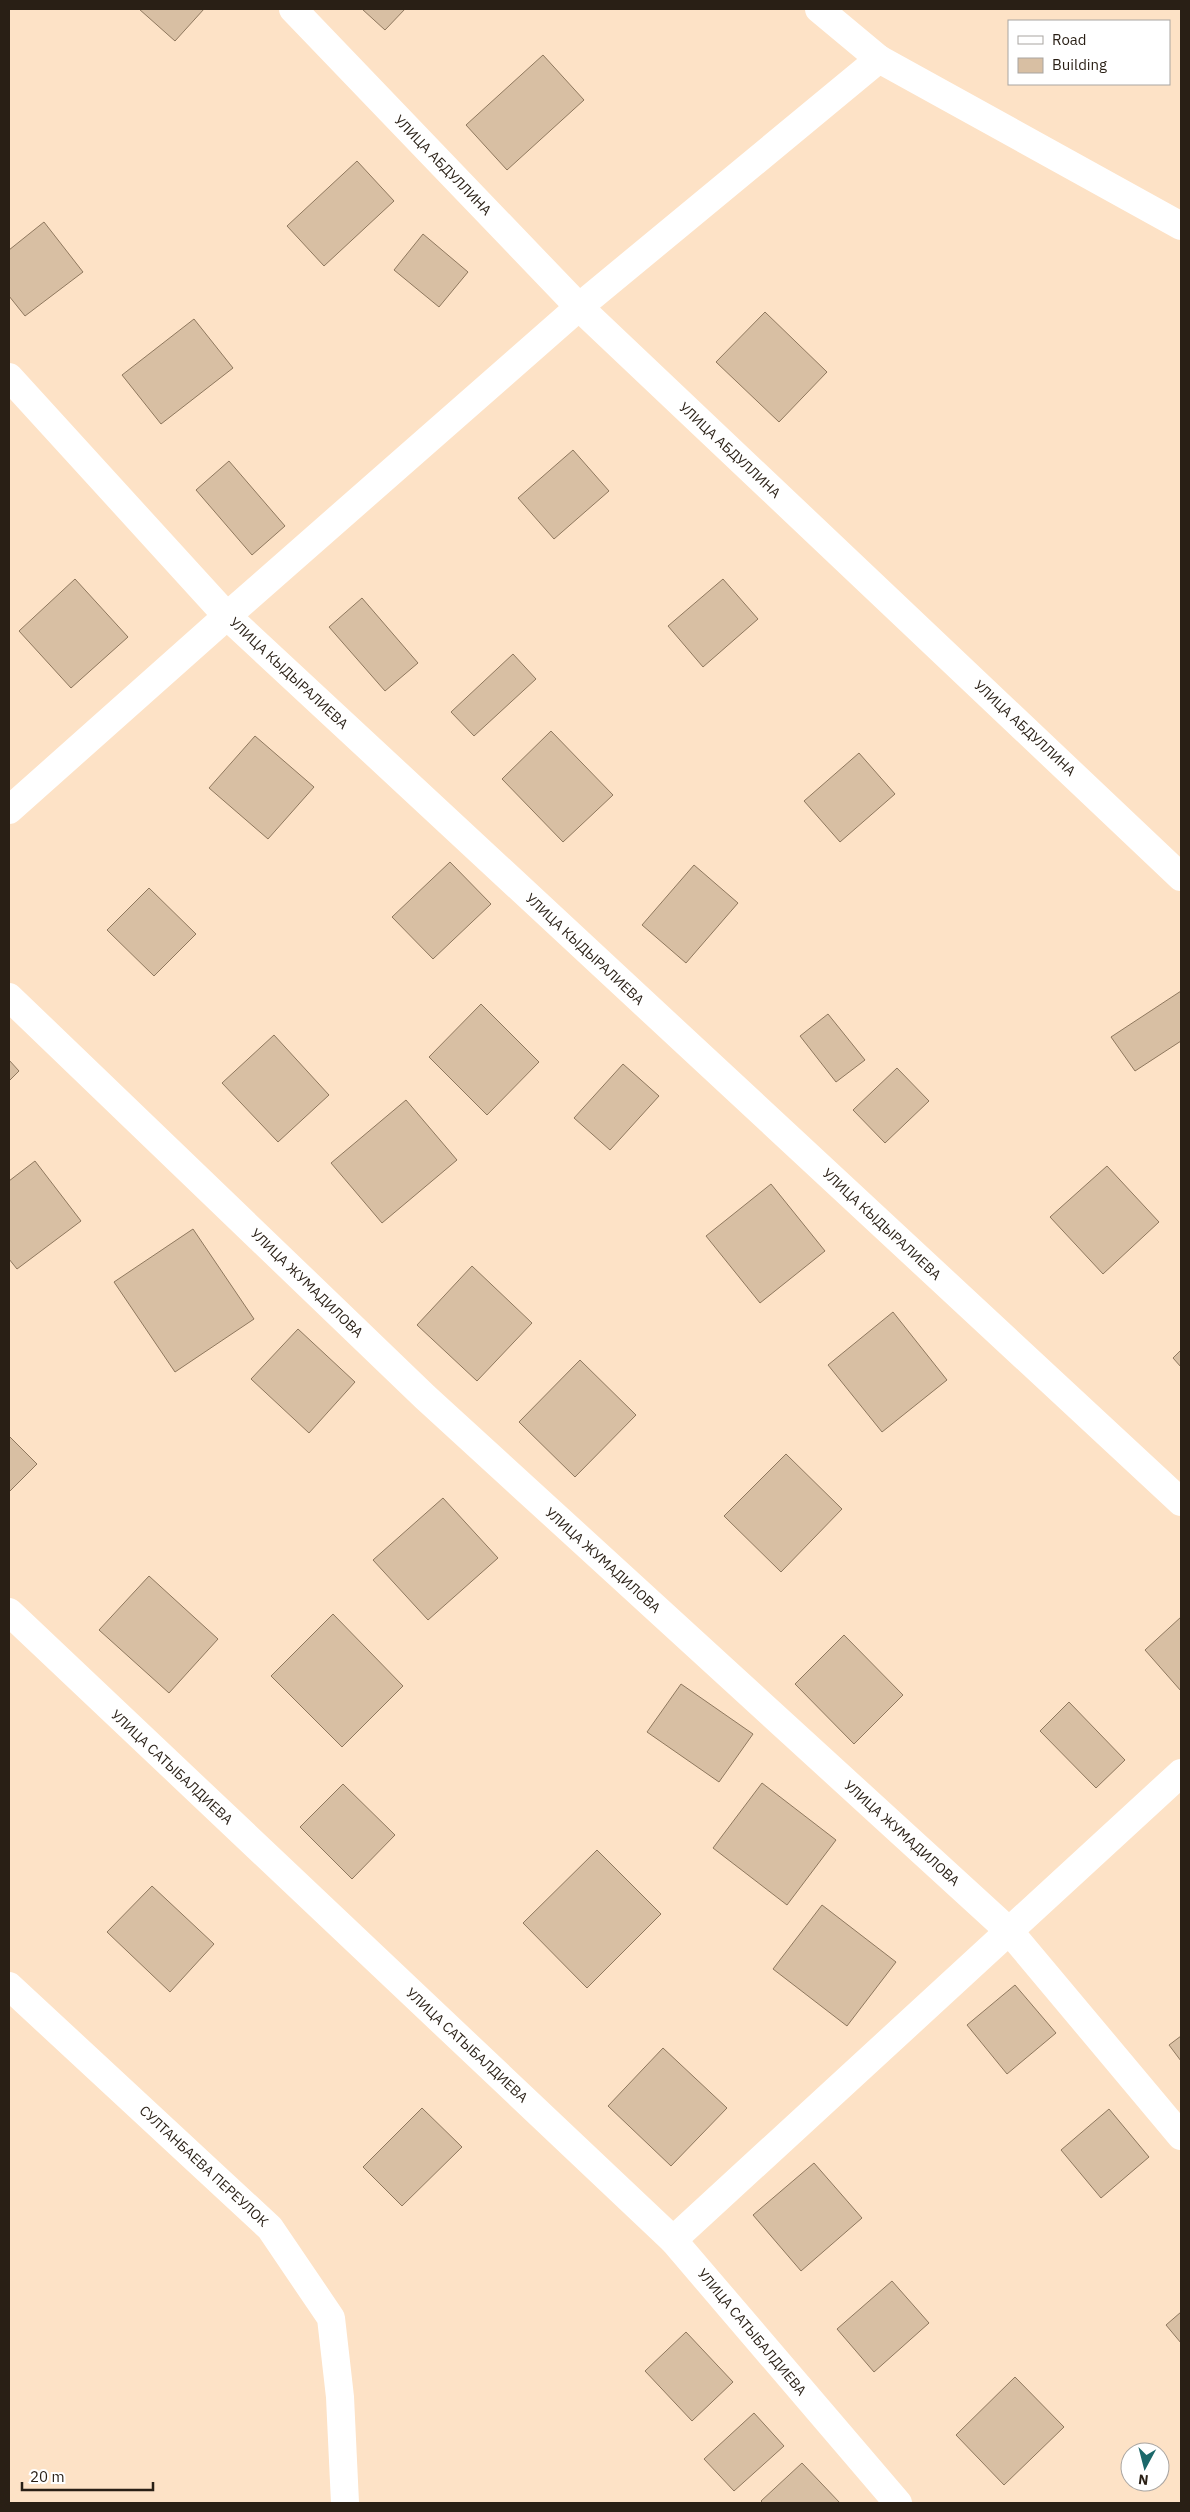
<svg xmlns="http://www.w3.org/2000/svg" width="1190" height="2512" font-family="'IBM Plex Sans',sans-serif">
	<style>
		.building { fill: #d8bfa3; stroke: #8f785e }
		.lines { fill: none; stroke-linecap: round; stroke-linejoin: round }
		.minor { stroke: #fff; stroke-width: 28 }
		.labels { text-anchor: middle; stroke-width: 4; stroke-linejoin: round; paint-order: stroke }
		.street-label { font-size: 14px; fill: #291f15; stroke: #fff }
	</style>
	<rect width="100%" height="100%" fill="#fde2c6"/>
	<g class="building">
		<path d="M139 9H204L175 41Z"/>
		<path d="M362 9H405L385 30Z"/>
		<path d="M543 55 584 100 507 170 466 125Z"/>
		<path d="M357 161 394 201 324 266 287 226Z"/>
		<path d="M44 222 83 272 25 316 9 296V250Z"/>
		<path d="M423 234 468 272 439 307 394 270Z"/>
		<path d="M765 312 827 372 779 422 716 362Z"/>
		<path d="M194 319 233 368 161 424 122 375Z"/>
		<path d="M573 450 609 491 554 539 518 498Z"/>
		<path d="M229 461 285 526 252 555 196 490Z"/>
		<path d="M75 579 128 637 71 688 19 631Z"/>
		<path d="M723 579 758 619 703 667 668 626Z"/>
		<path d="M362 598 418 663 385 691 329 627Z"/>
		<path d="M513 654 536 679 474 736 451 712Z"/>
		<path d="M551 731 613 795 563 842 502 779Z"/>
		<path d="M255 736 314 787 268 839 209 788Z"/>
		<path d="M859 753 895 794 840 842 804 801Z"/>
		<path d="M450 862 491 904 433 959 392 917Z"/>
		<path d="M694 865 738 903 686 963 642 925Z"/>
		<path d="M149 888 196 934 154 976 107 930Z"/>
		<path d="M1181 991V1041L1135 1071 1111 1037Z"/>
		<path d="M481 1004 539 1062 487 1115 429 1057Z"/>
		<path d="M828 1014 865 1060 836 1082 800 1036Z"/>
		<path d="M274 1035 329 1095 278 1142 222 1083Z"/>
		<path d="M9 1060 19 1071 9 1081Z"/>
		<path d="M623 1064 659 1096 610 1150 574 1118Z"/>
		<path d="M897 1068 929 1101 885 1143 853 1110Z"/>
		<path d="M406 1100 457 1160 382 1223 331 1163Z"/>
		<path d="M35 1161 81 1221 17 1269 9 1259V1181Z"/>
		<path d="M1107 1166 1159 1222 1103 1274 1050 1217Z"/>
		<path d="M771 1184 825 1251 760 1303 706 1236Z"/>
		<path d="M193 1229 254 1319 175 1372 114 1282Z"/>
		<path d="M472 1266 532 1323 477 1381 417 1325Z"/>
		<path d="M893 1312 947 1380 882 1432 828 1365Z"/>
		<path d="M298 1329 355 1382 309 1433 251 1379Z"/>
		<path d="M1181 1350V1367L1173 1358Z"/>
		<path d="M580 1360 636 1415 575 1477 519 1422Z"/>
		<path d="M9 1436 37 1464 9 1492Z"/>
		<path d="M786 1454 842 1509 781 1572 724 1516Z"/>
		<path d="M443 1498 498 1558 428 1620 373 1560Z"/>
		<path d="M149 1576 218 1639 169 1693 99 1630Z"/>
		<path d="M333 1614 403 1686 342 1747 271 1676Z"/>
		<path d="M1181 1617V1691L1145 1650Z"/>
		<path d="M844 1635 903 1695 854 1744 795 1684Z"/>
		<path d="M681 1684 753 1734 719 1782 647 1732Z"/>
		<path d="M1069 1702 1125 1760 1096 1788 1040 1731Z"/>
		<path d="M762 1783 836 1840 787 1905 713 1848Z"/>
		<path d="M343 1784 395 1835 352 1879 300 1827Z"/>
		<path d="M597 1850 661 1914 587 1988 523 1923Z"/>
		<path d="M152 1886 214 1944 170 1992 107 1932Z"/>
		<path d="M822 1905 896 1962 847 2026 773 1969Z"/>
		<path d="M1015 1985 1056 2033 1007 2074 967 2025Z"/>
		<path d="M1181 2036V2061L1169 2045Z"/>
		<path d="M663 2048 727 2108 671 2166 608 2106Z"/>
		<path d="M422 2108 462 2147 402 2206 363 2167Z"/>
		<path d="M1109 2109 1149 2157 1101 2198 1061 2150Z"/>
		<path d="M814 2163 862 2218 801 2271 753 2215Z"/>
		<path d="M892 2281 929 2323 874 2372 837 2329Z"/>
		<path d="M1181 2312V2343L1166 2325Z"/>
		<path d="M686 2332 733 2382 692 2421 645 2371Z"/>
		<path d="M1015 2377 1064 2427 1004 2485 956 2435Z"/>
		<path d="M754 2413 784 2446 734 2491 704 2459Z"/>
		<path d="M802 2463 840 2503H763L761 2501Z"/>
	</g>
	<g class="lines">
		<g class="minor">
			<path d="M293 9 579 307 1181 877"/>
			<path d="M819 9 879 59 1181 226"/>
			<path d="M9 377 227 616 1181 1502"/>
			<path d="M9 810 227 616 579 307 879 59"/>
			<path d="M9 997 425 1397 1010 1932 1181 2136"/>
			<path d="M9 1612 673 2240 898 2503"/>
			<path d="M9 1986 270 2228 331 2318 340 2397 345 2503"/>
			<path d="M673 2240 1181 1773"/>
		</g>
	</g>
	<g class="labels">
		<g class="street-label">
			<text transform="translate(443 165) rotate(46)" y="5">УЛИЦА АБДУЛЛИНА</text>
			<text transform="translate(730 450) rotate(43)" y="5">УЛИЦА АБДУЛЛИНА</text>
			<text transform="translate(289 673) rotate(43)" y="5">УЛИЦА КЫДЫРАЛИЕВА</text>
			<text transform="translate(1025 728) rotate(43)" y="5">УЛИЦА АБДУЛЛИНА</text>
			<text transform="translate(585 949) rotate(43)" y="5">УЛИЦА КЫДЫРАЛИЕВА</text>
			<text transform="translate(882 1224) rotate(43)" y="5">УЛИЦА КЫДЫРАЛИЕВА</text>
			<text transform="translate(307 1283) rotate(44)" y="5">УЛИЦА ЖУМАДИЛОВА</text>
			<text transform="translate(603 1560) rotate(42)" y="5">УЛИЦА ЖУМАДИЛОВА</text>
			<text transform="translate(172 1767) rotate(43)" y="5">УЛИЦА САТЫБАЛДИЕВА</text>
			<text transform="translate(902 1833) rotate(42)" y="5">УЛИЦА ЖУМАДИЛОВА</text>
			<text transform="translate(467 2045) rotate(43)" y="5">УЛИЦА САТЫБАЛДИЕВА</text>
			<text transform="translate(204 2166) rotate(43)" y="5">СУЛТАНБАЕВА ПЕРЕУЛОК</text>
			<text transform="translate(752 2332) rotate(50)" y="5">УЛИЦА САТЫБАЛДИЕВА</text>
		</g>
	</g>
	<rect width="1190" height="2512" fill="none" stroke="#291f15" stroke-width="20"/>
	<rect x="1008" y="20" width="162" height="65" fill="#ffffff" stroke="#a9a5a1"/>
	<rect x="1018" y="36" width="25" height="8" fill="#ffffff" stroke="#a9a5a1"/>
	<text x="1052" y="45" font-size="15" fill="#291f15">Road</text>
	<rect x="1018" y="58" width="25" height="15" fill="#d8bfa3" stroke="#a9a5a1"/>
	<text x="1052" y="70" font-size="15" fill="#291f15">Building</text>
	<g transform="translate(1145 2467) rotate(187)"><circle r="24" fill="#ffffff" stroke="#a9a5a1"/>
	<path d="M0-4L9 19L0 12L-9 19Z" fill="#1b686a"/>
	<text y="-8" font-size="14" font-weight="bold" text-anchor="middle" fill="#291f15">N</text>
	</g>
	<path d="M22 2482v8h131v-8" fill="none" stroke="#291f15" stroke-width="2.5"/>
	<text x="30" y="2482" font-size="15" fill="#291f15" stroke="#ffffff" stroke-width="4" paint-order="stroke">20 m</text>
</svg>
